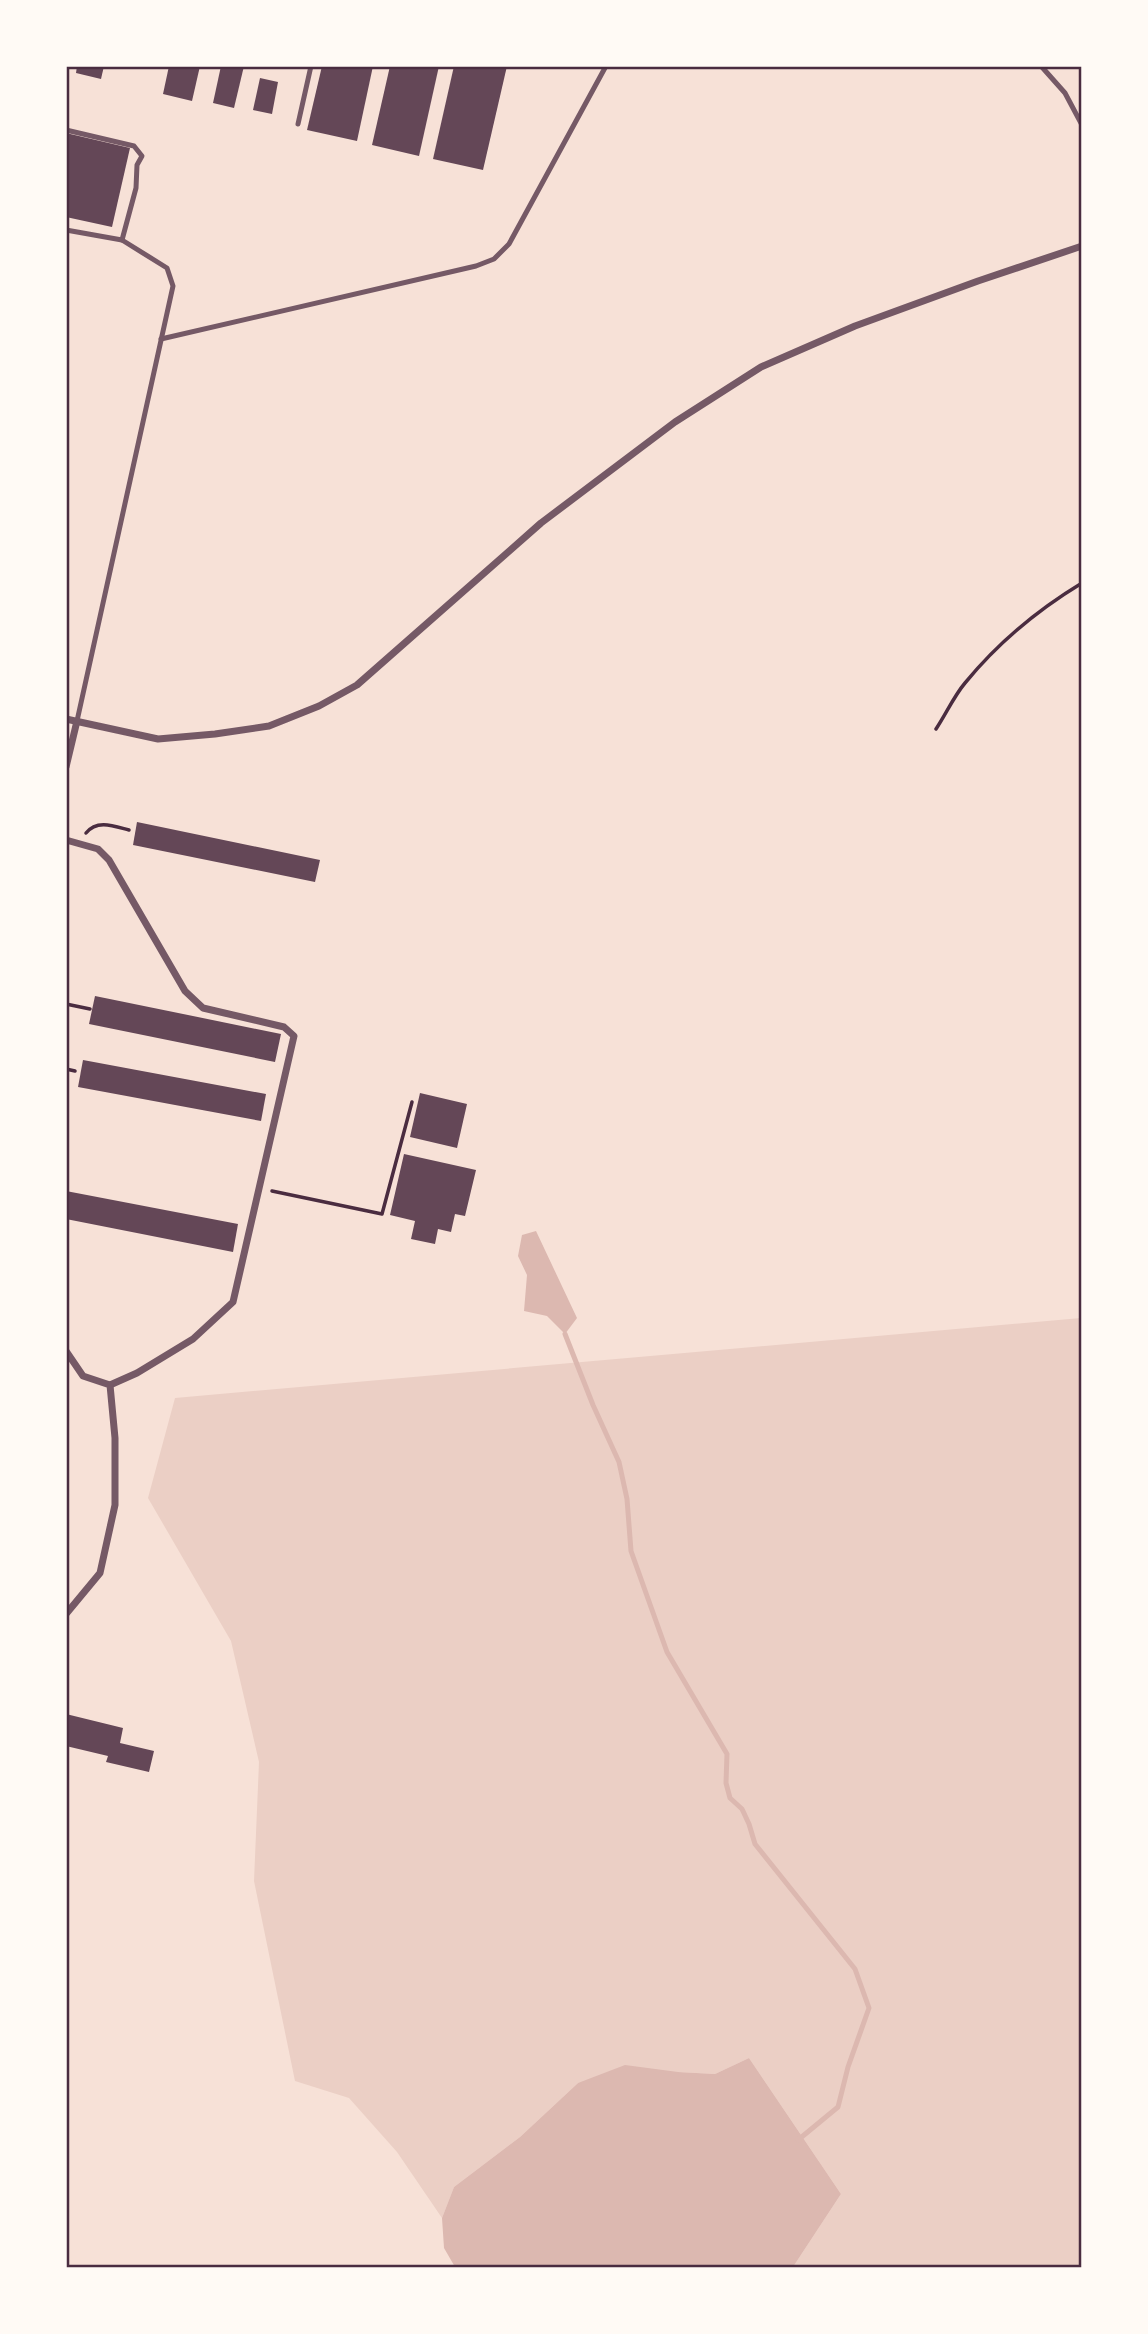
<svg xmlns="http://www.w3.org/2000/svg" width="1148" height="2334" font-family="Ubuntu,sans-serif">
	<style>
		.green { fill: #ebcfc5 }
		.water { fill: #dcb8b0 }
		.lines { fill: none; stroke-linecap: round; stroke-linejoin: round }
		.stream { stroke: #dcb8b0; stroke-width: 5 }
		.building { fill: #644757 }
		.path { stroke: #4a2c40; stroke-width: 3.5 }
		.service { stroke: #755966; stroke-width: 5 }
		.minor { stroke: #755966; stroke-width: 7 }
		.neatline { fill: none; stroke: #4a2c40; stroke-width: 2.5 }
	</style>
	<rect width="100%" height="100%" fill="#f7e1d7"/>
	<path class="green" d="M1081 1318V2267H793L841 2194 749 2058 715 2074 678 2072 578 2083 520 2137 454 2187 442 2218 397 2152 349 2098 295 2081 254 1881 259 1762 231 1641 148 1498 175 1398Z"/>
	<g class="water">
		<path d="M536 1231 577 1318 565 1334 547 1316 524 1311 527 1275 518 1256 522 1235Z"/>
		<path d="M749 2058 841 2194 793 2267H455L444 2248 442 2218 454 2187 520 2137 578 2083 625 2065 678 2072 715 2074Z"/>
	</g>
	<g class="lines">
		<path class="stream" d="M565 1334 593 1405 619 1462 627 1499 631 1551 667 1652 727 1754 726 1783 730 1798 742 1809 749 1824 755 1844 855 1969 869 2008 848 2067 838 2107 798 2140"/>
	</g>
	<g class="building">
		<path d="M77 66H104L101 79 76 73Z"/>
		<path d="M169 66H200L192 101 163 94Z"/>
		<path d="M221 66H244L234 108 213 103Z"/>
		<path d="M322 66H373L357 141 307 130Z"/>
		<path d="M390 66H439L419 156 372 145Z"/>
		<path d="M454 66H507L483 170 433 159Z"/>
		<path d="M260 78 278 82 272 114 253 110Z"/>
		<path d="M66 133 130 148 112 227 66 217Z"/>
		<path d="M137 822 320 860 315 882 133 845Z"/>
		<path d="M95 996 281 1034 275 1062 89 1024Z"/>
		<path d="M83 1060 266 1094 261 1121 78 1087Z"/>
		<path d="M420 1093 467 1104 457 1148 410 1137Z"/>
		<path d="M404 1154 476 1170 465 1216 455 1214 451 1232 438 1229 435 1244 411 1239 415 1221 390 1215Z"/>
		<path d="M66 1191 238 1224 233 1252 66 1219Z"/>
		<path d="M66 1714 123 1728 120 1743 154 1751 149 1772 106 1762 108 1756 66 1746Z"/>
	</g>
	<g class="lines">
		<g class="path">
			<path d="M936 729C946 714 954 696 965 683 997 644 1039 609 1082 583"/>
			<path d="M86 833C97 819 114 826 129 830"/>
			<path d="M66 1004 90 1009"/>
			<path d="M66 1069 75 1071"/>
			<path d="M272 1191 382 1214 412 1102"/>
		</g>
		<g class="service">
			<path d="M1041 66 1065 93 1082 125"/>
			<path d="M298 124 311 66"/>
			<path d="M66 130 134 146 142 156 137 165 136 188 122 240"/>
			<path d="M66 230 122 240 167 268 173 286 77 721"/>
			<path d="M161 339 476 266 494 259 509 244 606 66"/>
		</g>
		<g class="minor">
			<path d="M66 719 158 739 215 734 269 726 319 706 357 685 541 523 675 422 761 367 855 326 978 281 1082 246"/>
			<path d="M66 767 77 721"/>
			<path d="M66 840 98 849 109 860 185 991 203 1008 284 1027 294 1036 233 1302 193 1339 137 1373 110 1385"/>
			<path d="M66 1351 83 1376 110 1385 115 1438V1505L100 1573 66 1614"/>
		</g>
	</g>
	<rect width="1148" height="2334" fill="none" stroke="#fffaf5" stroke-width="136"/>
	<rect x="68" y="68" width="1012" height="2198" class="neatline"/>
</svg>
